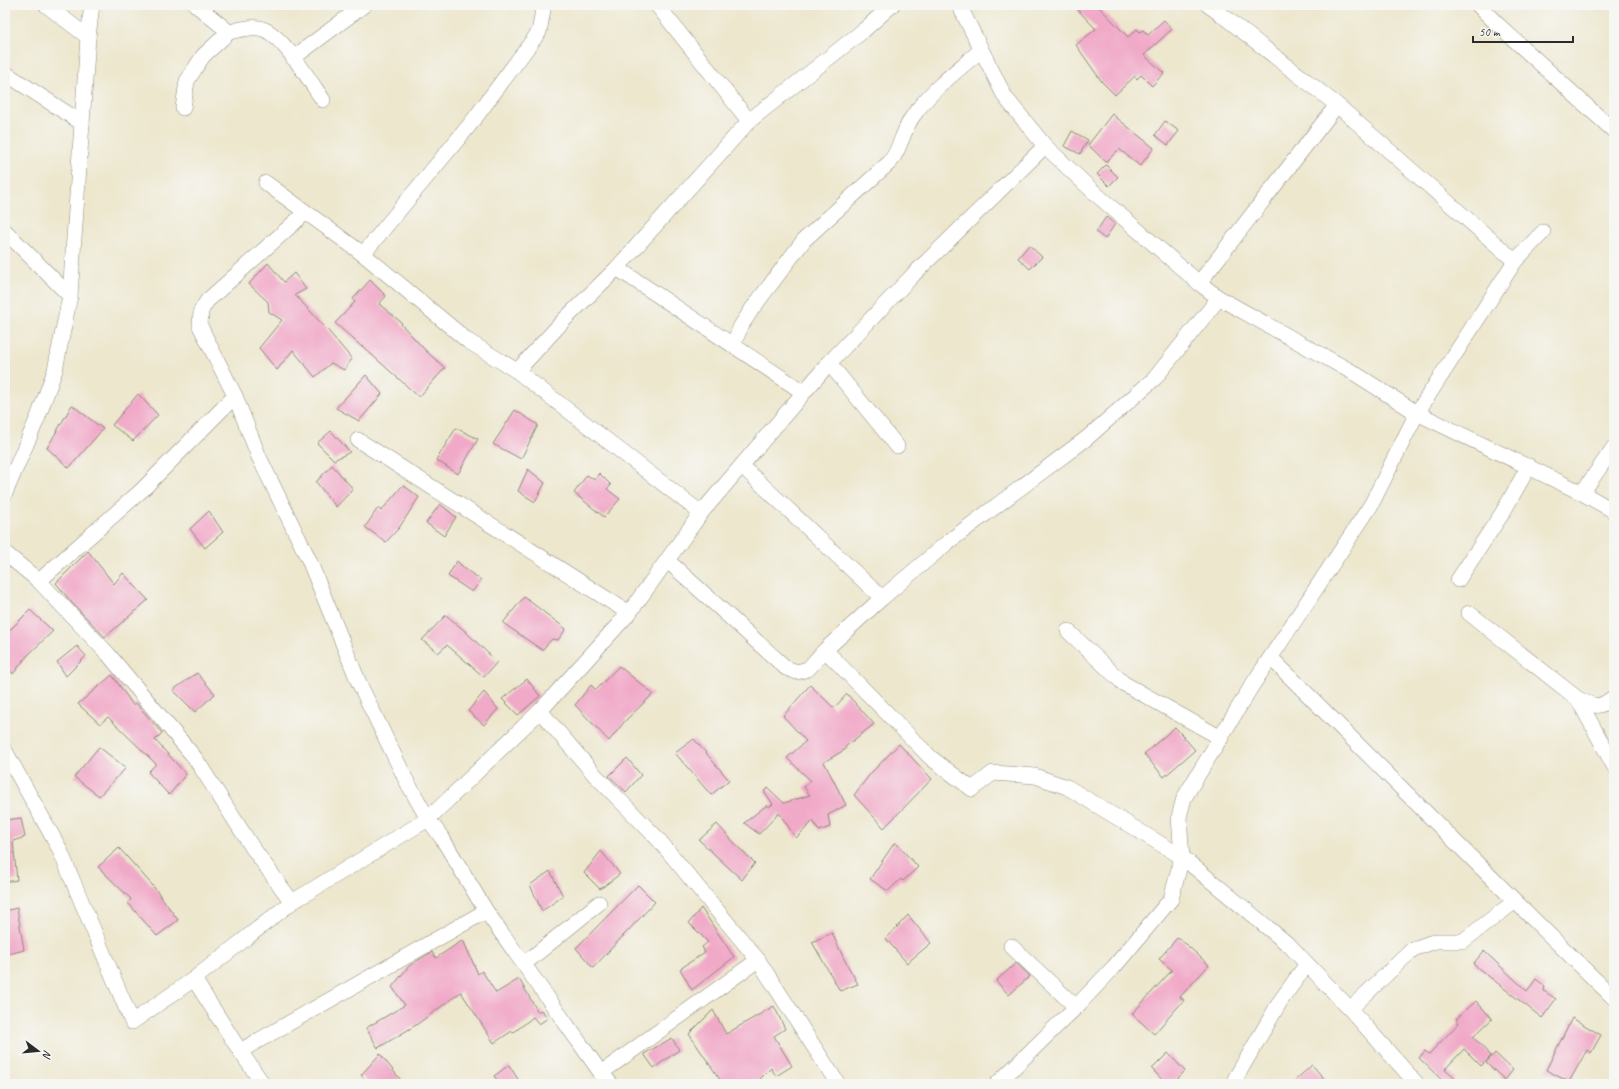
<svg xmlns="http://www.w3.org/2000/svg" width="1619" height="1089" font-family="Caveat,sans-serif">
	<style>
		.building { fill: #f1a9c8 }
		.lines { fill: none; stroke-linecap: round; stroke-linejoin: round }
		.minor-casing { stroke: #8c897c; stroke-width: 16 }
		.minor { stroke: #fff; stroke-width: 15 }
	</style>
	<rect width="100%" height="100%" fill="#f6f6f2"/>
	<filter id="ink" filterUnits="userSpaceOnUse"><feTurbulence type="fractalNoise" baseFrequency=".025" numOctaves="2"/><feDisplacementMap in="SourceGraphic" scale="8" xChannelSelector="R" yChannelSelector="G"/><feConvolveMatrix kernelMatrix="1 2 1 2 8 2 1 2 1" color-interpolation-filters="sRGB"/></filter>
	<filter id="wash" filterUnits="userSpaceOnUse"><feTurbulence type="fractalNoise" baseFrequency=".012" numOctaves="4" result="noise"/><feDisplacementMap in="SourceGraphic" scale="16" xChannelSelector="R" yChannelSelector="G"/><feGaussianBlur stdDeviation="0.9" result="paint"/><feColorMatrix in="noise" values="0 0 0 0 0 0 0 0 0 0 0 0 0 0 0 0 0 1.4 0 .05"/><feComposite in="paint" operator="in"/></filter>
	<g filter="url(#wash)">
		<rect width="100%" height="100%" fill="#ede7ce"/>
		<g id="blocks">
			<g class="building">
				<path d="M1073 5H1097L1128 37 1137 29 1140 32 1143 30 1148 35 1164 20 1172 29 1144 55 1164 73 1152 86 1141 75 1137 79 1135 76 1115 95 1102 82 1076 45 1096 29Z"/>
				<path d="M1112 114 1154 148 1140 166 1119 149 1106 162 1088 145Z"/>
				<path d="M1165 121 1179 131 1168 145 1155 135Z"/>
				<path d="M1072 131 1088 140 1080 154 1064 146Z"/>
				<path d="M1106 165 1118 177 1109 186 1097 174Z"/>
				<path d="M1106 217 1115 224 1105 239 1096 232Z"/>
				<path d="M1029 245 1042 257 1030 269 1018 258Z"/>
				<path d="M268 263 284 282 294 273 306 289 295 295 325 327 352 359 344 370 331 363 315 377 293 350 277 370 259 348 282 320 269 312 268 302 249 284Z"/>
				<path d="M370 280 386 296 379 304 402 323 401 324 425 350 445 368 419 397 362 346V347L335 323 355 302 353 299Z"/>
				<path d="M366 375 382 394 359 421 336 408Z"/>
				<path d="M138 394 158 415 133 441 112 425Z"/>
				<path d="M72 405 103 429 69 468 47 448Z"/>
				<path d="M515 410 538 425 521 459 493 444Z"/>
				<path d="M456 428 478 439 458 474 436 460Z"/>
				<path d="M331 431 350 452 334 460 317 443Z"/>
				<path d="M332 465 353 489 336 507 316 482Z"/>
				<path d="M528 469 545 483 535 502 518 491Z"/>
				<path d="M599 473 611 485 607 489 620 499 604 517 574 493 587 475 595 480Z"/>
				<path d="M403 485 419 497 399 528 386 542 365 527 378 508 381 511Z"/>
				<path d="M440 504 456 517 444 536 426 523Z"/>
				<path d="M209 511 223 532 205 548 190 529Z"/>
				<path d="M88 551 114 584 123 573 148 600 105 637 71 602 56 583Z"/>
				<path d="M457 561 465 569 481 580 472 592 448 576Z"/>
				<path d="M524 597 566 629 558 640 552 639 542 650 503 623Z"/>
				<path d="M30 610 53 631 27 656 13 674 5 664V632L12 628Z"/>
				<path d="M446 615 465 631 497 662 484 677 447 645 438 653 422 640Z"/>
				<path d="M77 646 86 656 66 676 57 662Z"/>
				<path d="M619 666 653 694 625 721 609 741 575 705 591 685 596 690Z"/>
				<path d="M197 673 215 694 195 712 173 690Z"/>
				<path d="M112 675 133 705 136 703 162 733 155 740 186 774 169 795 148 772 156 764 108 717 100 724 78 704Z"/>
				<path d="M527 679 540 696 518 715 502 699Z"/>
				<path d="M810 685 834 708 847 694 874 724 845 747 846 749 824 762 846 805 828 815 830 827 819 831 813 821 796 838 779 813 759 834 744 823 767 805 769 807 773 804 764 791 768 788 784 803 810 795 804 787 811 781 787 758 806 741 783 716Z"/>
				<path d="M484 692 498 709 484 725 468 711Z"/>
				<path d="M1175 727 1195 750 1164 777 1144 754Z"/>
				<path d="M694 739 729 780 711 795 675 753Z"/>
				<path d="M899 744 932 779 884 828 854 795 871 773Z"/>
				<path d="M99 747 126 768 99 796 74 777Z"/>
				<path d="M627 758 641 775 626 792 609 776Z"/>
				<path d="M21 818 25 837 13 841 17 880 5 882V820Z"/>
				<path d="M717 824 739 848 755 863 742 880 699 840Z"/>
				<path d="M895 842 918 867 903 881 901 879 888 891 870 879Z"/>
				<path d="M119 848 153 886 178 920 157 936 128 903 131 899 98 867Z"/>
				<path d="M601 851 620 874 600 889 584 873Z"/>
				<path d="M550 871 563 896 542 911 530 885Z"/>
				<path d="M638 885 655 902 593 968 576 948Z"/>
				<path d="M17 908 24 950 5 955V911Z"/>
				<path d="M701 908 734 957 692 990 680 969 705 952 702 947 708 942 689 923Z"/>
				<path d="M908 915 931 943 907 963 886 939Z"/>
				<path d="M832 933 844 959 858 984 840 991 812 942Z"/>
				<path d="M1178 937 1209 965 1180 997 1184 1000 1154 1034 1132 1014 1172 970 1159 959Z"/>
				<path d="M463 940 478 974 482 971 496 993 519 979 538 1012 541 1010 548 1018 539 1024 533 1017 513 1033 512 1031 494 1043 461 992 416 1025 378 1048 366 1028 405 1005 392 987 409 966 417 961 432 952 436 958Z"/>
				<path d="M1484 951 1527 991 1536 979 1545 986 1544 991 1556 999 1542 1018 1473 964Z"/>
				<path d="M1016 963 1030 976 1009 995 996 981Z"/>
				<path d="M1476 1001 1492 1019 1473 1037 1491 1056 1481 1066 1464 1049 1445 1069 1456 1078 1451 1084H1446L1419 1058 1425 1051 1429 1054 1459 1023 1456 1019Z"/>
				<path d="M774 1006 785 1029 774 1036 792 1066 776 1076 771 1068 755 1084H723L689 1034 713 1010 726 1034Z"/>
				<path d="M1572 1018 1601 1035 1591 1053 1587 1050 1569 1082 1546 1070Z"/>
				<path d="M672 1038 679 1050 654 1068 644 1054Z"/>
				<path d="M1168 1053 1185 1071 1172 1084H1166L1152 1069Z"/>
				<path d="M1495 1053 1513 1070 1505 1080 1486 1063Z"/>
				<path d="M380 1054 404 1084H369L361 1075Z"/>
				<path d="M509 1065 521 1084H500L494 1076Z"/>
				<path d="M1312 1065 1329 1084H1291Z"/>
			</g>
		</g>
	</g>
	<g filter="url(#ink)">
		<use href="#blocks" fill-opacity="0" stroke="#8c897c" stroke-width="1"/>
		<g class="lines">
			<g class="minor-casing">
				<g id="minor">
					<path d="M46 5 88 37"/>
					<path d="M657 5 749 121"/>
					<path d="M959 5 1005 97 1045 146 1097 195 1199 283 1219 298 1354 373 1417 413 1582 493 1614 511"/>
					<path d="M1208 5 1222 15 1337 105 1515 261"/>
					<path d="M1478 5 1496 23 1614 131"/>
					<path d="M229 32C239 30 253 25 263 29 283 36 310 81 323 100"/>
					<path d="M293 58 364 5"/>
					<path d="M5 73 82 123"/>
					<path d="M183 108 187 81 203 56 229 32 196 5"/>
					<path d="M266 183 363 254 468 341 517 371 701 513"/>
					<path d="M305 213 207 301 201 311 200 326 235 396 259 457 309 560 359 683 406 780 428 819 442 838 486 911 601 1073 611 1084"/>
					<path d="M5 231 70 296"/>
					<path d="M363 254 472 122 539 32 543 10 541 5"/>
					<path d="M617 268 803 392"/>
					<path d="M1199 283 1337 105"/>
					<path d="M733 345 741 326 752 309 804 240 890 162C901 148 903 130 913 116 931 90 958 70 981 50"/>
					<path d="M829 363 897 446"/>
					<path d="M517 371 564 320 617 268 749 121 864 30 892 5"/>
					<path d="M358 440 629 613"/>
					<path d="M742 466 882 598"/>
					<path d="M5 493 38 417 55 370 70 296 88 37 92 5"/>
					<path d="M1582 493 1614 447"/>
					<path d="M5 553 39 581 108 654 195 758 252 847 292 902"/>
					<path d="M668 561 786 668 797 672 808 669 825 650 882 598 948 542 1087 438 1155 378 1219 298"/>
					<path d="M1458 580 1503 512 1529 466"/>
					<path d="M39 581 142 490 235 396"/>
					<path d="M1469 613 1578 699C1595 707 1599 709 1614 697"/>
					<path d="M1068 631 1123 683 1221 738"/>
					<path d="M825 650 931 758 972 789 993 773 1035 776 1067 787 1182 857 1290 946 1350 1009 1417 1084"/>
					<path d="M1271 658C1385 771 1498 886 1614 998"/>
					<path d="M1578 699 1614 766"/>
					<path d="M540 711 595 775 658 839 758 960 838 1084"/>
					<path d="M5 751 59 848 132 1022 194 979 292 902 428 819 540 711 629 613 701 513 829 363 914 274 1045 146"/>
					<path d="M1011 946 1076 1007"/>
					<path d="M524 964 599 903"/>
					<path d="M194 979 240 1051 263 1084"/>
					<path d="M1350 1009 1413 949 1436 941H1463L1514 902"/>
					<path d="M240 1051 486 911"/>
					<path d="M601 1073 758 960"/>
					<path d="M997 1084 1076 1007 1114 967 1171 899 1182 857 1179 817 1184 798 1251 687 1371 505 1417 413 1515 261 1543 232"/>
					<path d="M1235 1084V1079L1281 1000 1307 964"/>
				</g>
			</g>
			<use href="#minor" class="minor"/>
		</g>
	</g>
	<rect width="1619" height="1089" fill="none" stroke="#f6f6f2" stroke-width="20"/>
	<g transform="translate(38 1051) rotate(106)" stroke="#f6f6f2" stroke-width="3" paint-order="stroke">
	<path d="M0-3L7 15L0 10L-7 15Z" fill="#2b2b2b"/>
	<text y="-6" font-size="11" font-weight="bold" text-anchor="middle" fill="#2b2b2b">N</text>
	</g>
	<path d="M1473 36v6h100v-6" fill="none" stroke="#2b2b2b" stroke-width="2"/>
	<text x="1479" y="36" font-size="12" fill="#2b2b2b" stroke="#f6f6f2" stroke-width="3" paint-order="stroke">50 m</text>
</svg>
